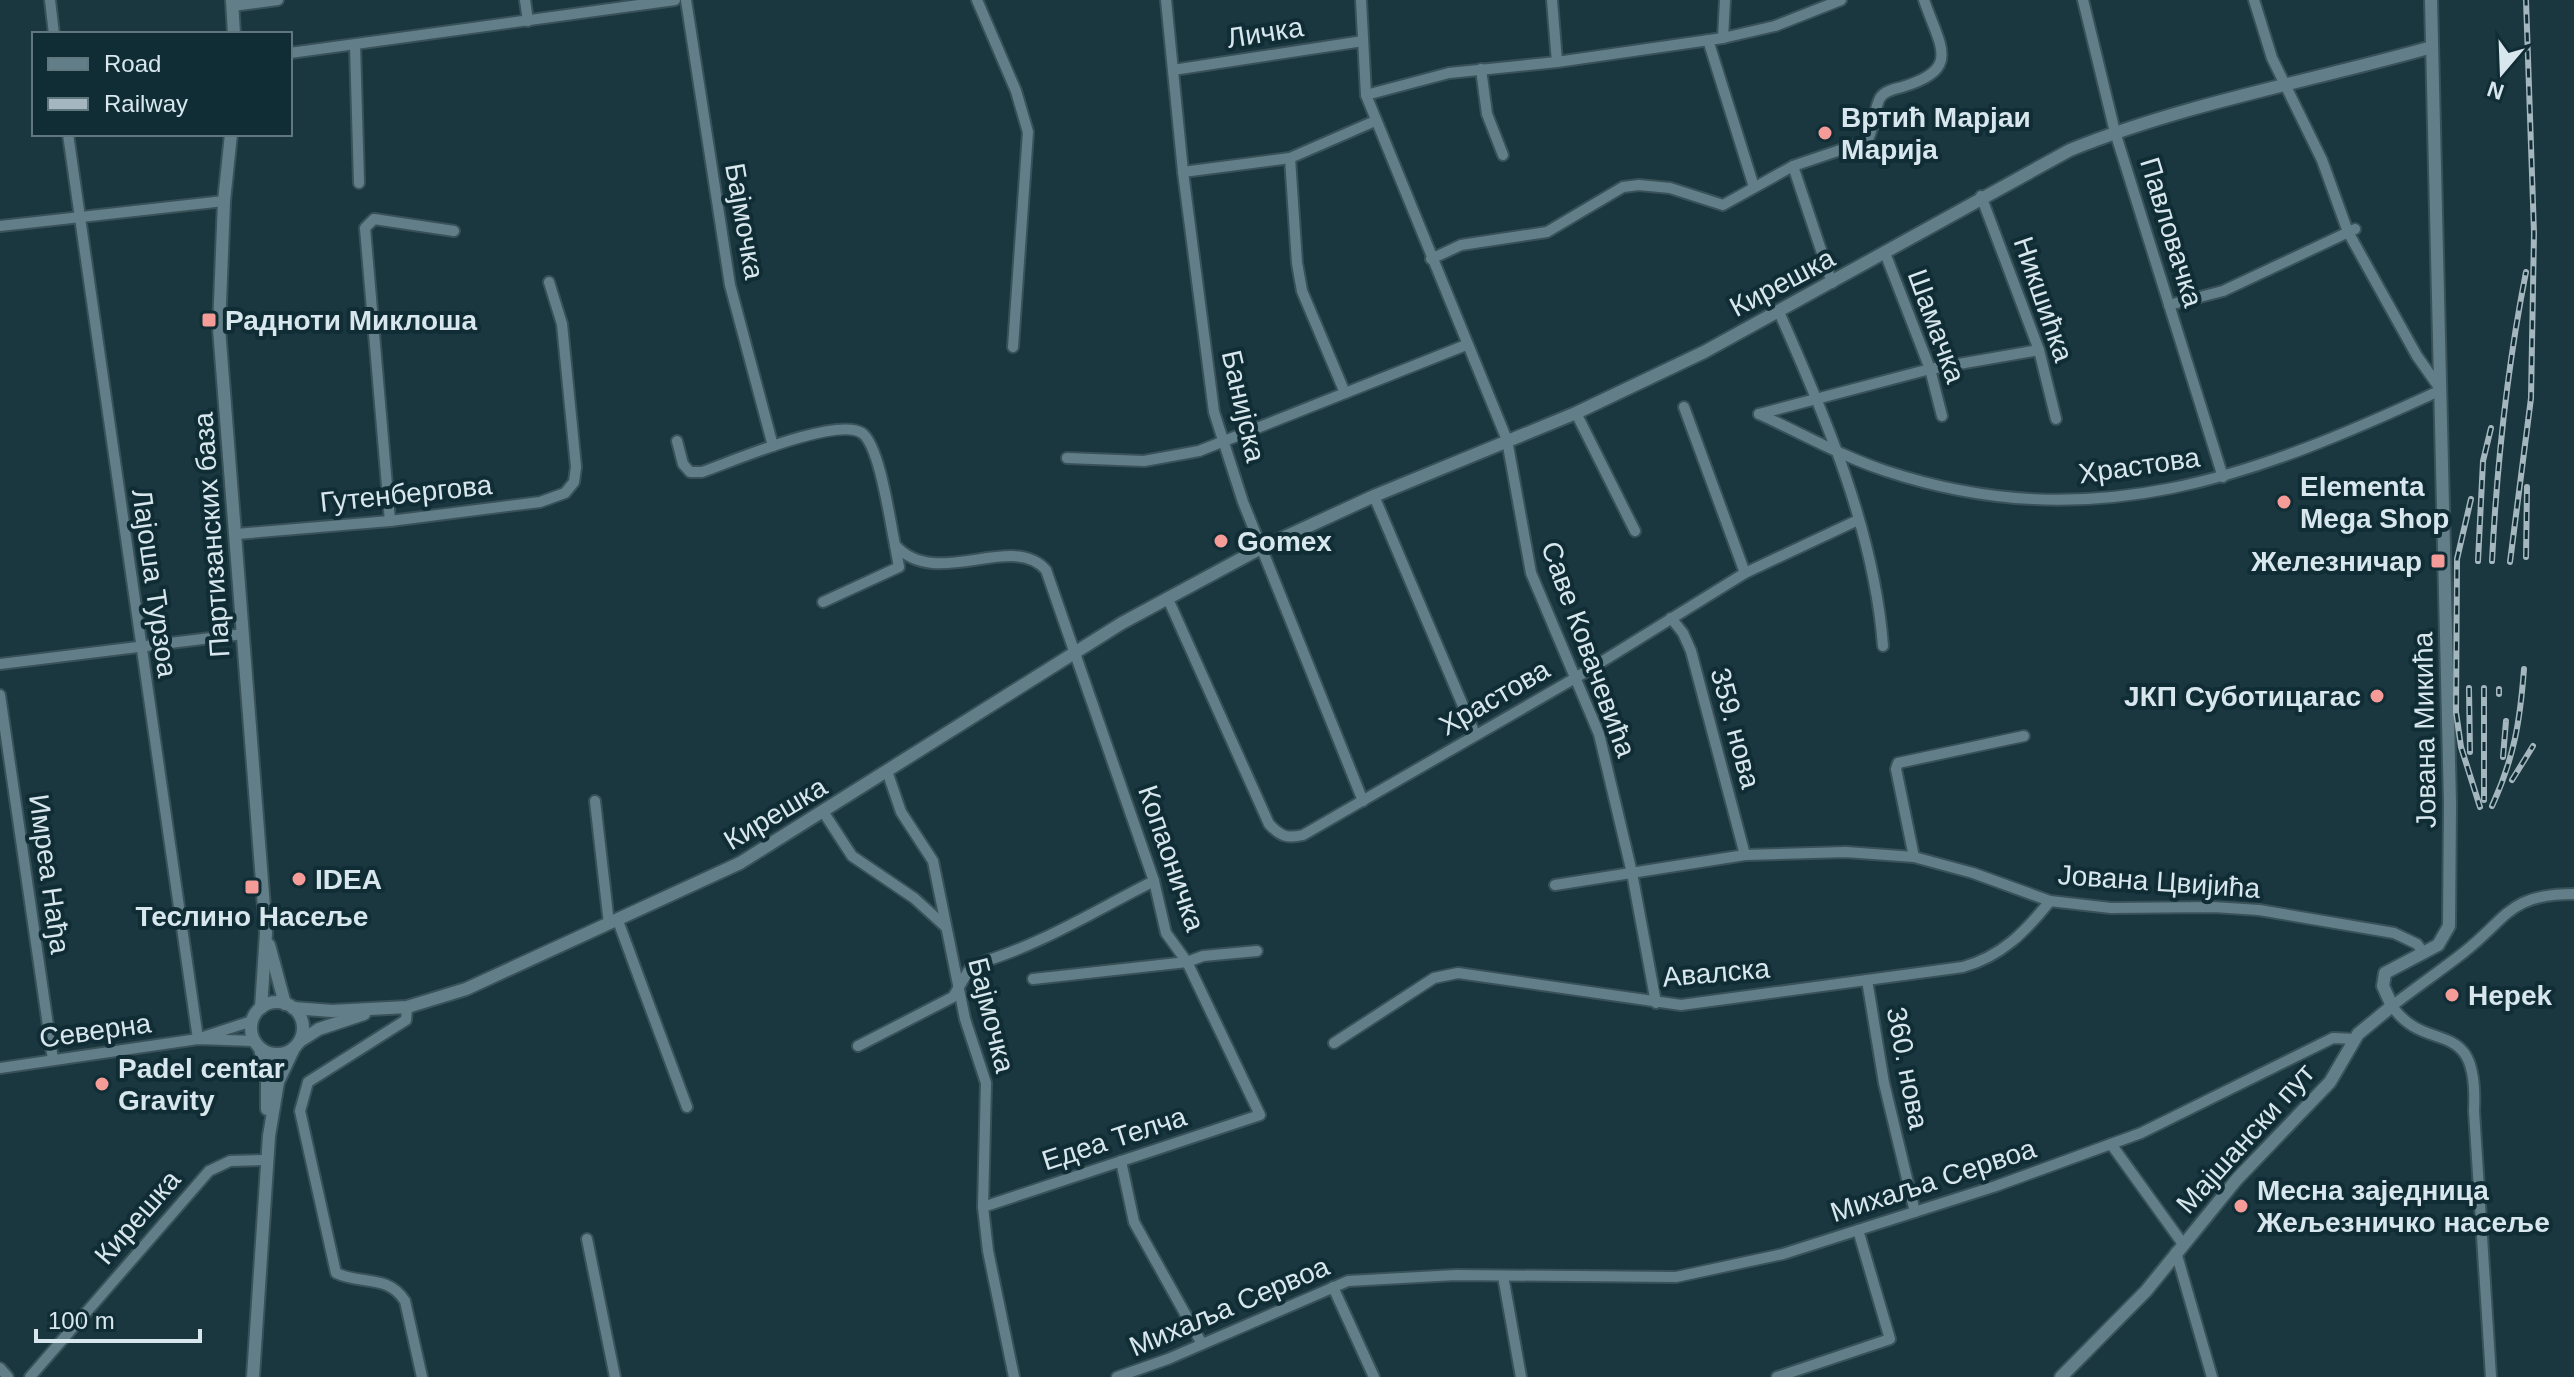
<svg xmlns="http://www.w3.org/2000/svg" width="2574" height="1377" font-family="Arial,sans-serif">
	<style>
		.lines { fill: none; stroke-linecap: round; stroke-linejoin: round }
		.minor-casing { stroke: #395259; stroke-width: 14 }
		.tertiary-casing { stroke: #395259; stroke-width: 16 }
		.minor { stroke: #627f89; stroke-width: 10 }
		.tertiary { stroke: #627f89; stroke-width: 12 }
		.rail-casing { stroke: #a4b7be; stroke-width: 6 }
		.rail { stroke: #102c34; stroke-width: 3; stroke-dasharray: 9; stroke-linecap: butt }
		.poi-dot { fill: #f59b98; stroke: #102c34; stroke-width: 3 }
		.labels { text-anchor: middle; stroke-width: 8; stroke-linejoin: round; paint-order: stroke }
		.street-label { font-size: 28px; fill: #d7e7ed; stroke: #102c34 }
		.poi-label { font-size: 28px; font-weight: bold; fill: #d7e7ed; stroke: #102c34; text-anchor: start }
	</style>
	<rect width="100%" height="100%" fill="#1a363f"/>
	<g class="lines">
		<g class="minor-casing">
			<g id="minor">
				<path d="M50 0 54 34"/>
				<path d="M525 0 528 21"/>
				<path d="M686 0 730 285 773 446"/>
				<path d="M977 0 1016 91 1028 132 1013 347"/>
				<path d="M1166 0 1183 172 1214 412 1243 502 1363 801"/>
				<path d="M1361 0 1366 95 1507 440 1531 573 1599 734 1632 873 1656 1003"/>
				<path d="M1552 0 1557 62"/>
				<path d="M2083 0 2115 132 2223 477"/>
				<path d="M232 6 278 0"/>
				<path d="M1723 38 1725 0"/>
				<path d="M1708 40 1754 187"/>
				<path d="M355 45 359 183"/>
				<path d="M290 53 675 0"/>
				<path d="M1481 69 1487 114 1503 155"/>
				<path d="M1173 70 1363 41"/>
				<path d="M1366 95 1449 73 1557 62 1723 38 1775 26 1841 0"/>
				<path d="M68 134 198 1039"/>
				<path d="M1290 158 1297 263 1302 291 1345 393"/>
				<path d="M1793 166 1832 283"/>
				<path d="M1183 172 1290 158 1375 121"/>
				<path d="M1981 196 2039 350 2056 419"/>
				<path d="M0 226 224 201"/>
				<path d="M1885 253 1930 369 1942 416"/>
				<path d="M1431 259 1461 245 1547 232 1623 187 1639 185 1670 188 1723 205 1793 166 1867 141C1875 128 1873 111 1880 98 1884 91 1894 89 1902 87 1962 69 1940 47 1924 0"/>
				<path d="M2169 305 2223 291 2355 229"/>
				<path d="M1779 312C1826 418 1874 530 1883 646"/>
				<path d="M1684 407 1745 573"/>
				<path d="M1576 413 1635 531"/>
				<path d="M1759 414C1801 433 1843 457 1886 471 2092 539 2255 476 2441 390L2417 356 2348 232 2322 160 2272 58 2254 0"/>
				<path d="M1759 414 1930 369 2039 350"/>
				<path d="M677 441 683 464 690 472H702C731 462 837 416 862 433 880 446 890 522 895 545 936 591 1012 531 1046 570L1154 881 1166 933 1187 962 1260 1115 983 1207"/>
				<path d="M1067 458 1144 461 1199 451 1466 345"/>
				<path d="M1374 496 1475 734"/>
				<path d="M390 521 365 228 374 219 454 231"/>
				<path d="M237 534 390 521 540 502 565 493 574 482 576 467 562 324 549 282"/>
				<path d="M1168 599 1269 824C1280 836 1287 839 1303 835L1577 677 1745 573 1858 520"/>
				<path d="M823 602 899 567 895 545"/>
				<path d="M1671 618 1683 633 1691 651 1745 855"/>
				<path d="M0 664 243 634"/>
				<path d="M0 695 53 1060"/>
				<path d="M887 771 901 812 933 861 965 1019 986 1083 983 1207 988 1251 1014 1377"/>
				<path d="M595 801 609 924"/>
				<path d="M824 813 852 856 914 898 946 927"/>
				<path d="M1914 857 1896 769 1898 763 2024 736"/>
				<path d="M1555 885 1745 855 1846 852 1914 857 1973 873 2050 901 2111 908 2213 907 2259 910 2394 933 2417 944 2424 953"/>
				<path d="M618 921 687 1107"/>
				<path d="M1033 979 1187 962 1203 956 1257 951"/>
				<path d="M1867 980 1884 1083 1915 1212"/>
				<path d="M407 1007 406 1020 308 1082 300 1111 336 1273C361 1285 388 1274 405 1301L422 1377"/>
				<path d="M203 1037 252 1021"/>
				<path d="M1334 1043 1434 978 1458 973 1681 1005 1963 967C2002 956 2025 932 2050 901"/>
				<path d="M858 1046 953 997 972 965C1038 947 1094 911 1154 881"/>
				<path d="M0 1068 198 1039 254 1041"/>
				<path d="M2111 1144 2183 1244"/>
				<path d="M1121 1161 1134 1222 1202 1344"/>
				<path d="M587 1239 615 1377"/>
				<path d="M2176 1252 2212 1377"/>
				<path d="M1503 1276 1521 1377"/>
				<path d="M1333 1287 1374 1377"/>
				<path d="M0 1368 8 1377"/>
				<path d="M30 1377 209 1171 230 1161 267 1160"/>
				<path d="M1117 1377 1168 1359 1348 1281 1456 1275 1676 1277 1783 1254 1996 1186 2141 1133 2333 1038 2355 1039"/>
				<path d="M1777 1377 1890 1339 1858 1230"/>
				<path d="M2491 1377 2474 1111C2479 1012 2427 1057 2392 1006 2415 988 2440 971 2463 953 2508 918 2508 894 2574 894"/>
			</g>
		</g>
		<g class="tertiary-casing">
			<g id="tertiary">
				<path d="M232 0 234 34"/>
				<path d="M231 134 224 201 219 328 266 933 261 1008"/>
				<path d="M269 945 285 1004"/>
				<circle cx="277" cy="1028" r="26"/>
				<path d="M293 1008 332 1011 407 1007 466 989 740 863 1122 623 1261 548 1374 496 1576 413 1704 352 2070 150C2186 103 2312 81 2432 47"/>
				<path d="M300 1041 319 1029 364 1014"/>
				<path d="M260 1048 267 1080V1109"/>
				<path d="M253 1377 269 1136 278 1082 294 1048"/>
				<path d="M2061 1377 2146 1291 2237 1179 2330 1082 2358 1034 2392 1006 2383 986 2385 973 2438 945 2449 926 2450 804 2431 0"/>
			</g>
		</g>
		<use href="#minor" class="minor"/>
		<use href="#tertiary" class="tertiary"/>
		<g class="rail-casing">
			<g id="rail">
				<path d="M2471 499 2457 559 2456 712 2461 747 2480 807"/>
				<path d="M2526 557 2527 487"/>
				<path d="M2478 561 2483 461 2491 428"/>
				<path d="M2492 561C2497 463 2507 368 2526 272"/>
				<path d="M2510 562 2531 398 2534 233 2526 0"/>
				<path d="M2469 688 2470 752"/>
				<path d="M2484 688V800"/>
				<path d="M2499 694V689"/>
				<path d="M2503 757 2506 721"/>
				<path d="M2512 780 2533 746"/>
				<path d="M2492 806C2514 758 2520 722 2524 669"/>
			</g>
		</g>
		<use href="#rail" class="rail"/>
	</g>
	<g class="poi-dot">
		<circle cx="1825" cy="133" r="8"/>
		<rect x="201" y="312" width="16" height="16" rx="4"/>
		<circle cx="2284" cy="502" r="8"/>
		<circle cx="1221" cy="541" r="8"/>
		<rect x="2430" y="553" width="16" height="16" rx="4"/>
		<circle cx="2377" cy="696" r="8"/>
		<circle cx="299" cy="879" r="8"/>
		<rect x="244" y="879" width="16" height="16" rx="4"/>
		<circle cx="2452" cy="995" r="8"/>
		<circle cx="102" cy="1084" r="8"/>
		<circle cx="2241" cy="1206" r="8"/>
	</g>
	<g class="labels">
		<g class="street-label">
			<text transform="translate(1265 32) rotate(-9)" y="10">Личка</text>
			<text transform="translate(745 221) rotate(80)" y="10">Бајмочка</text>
			<text transform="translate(2172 232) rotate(73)" y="10">Павловачка</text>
			<text transform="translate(1782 282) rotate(-28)" y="10">Кирешка</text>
			<text transform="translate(2044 299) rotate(71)" y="10">Никшићка</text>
			<text transform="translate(1937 326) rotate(70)" y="10">Шамачка</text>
			<text transform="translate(1244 406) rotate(77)" y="10">Банијска</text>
			<text transform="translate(2139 465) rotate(-8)" y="10">Храстова</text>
			<text transform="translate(406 493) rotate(-6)" y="10">Гутенбергова</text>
			<text transform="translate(211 535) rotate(-94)" y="10">Партизанских база</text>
			<text transform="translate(155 583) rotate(82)" y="10">Лајоша Турзоа</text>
			<text transform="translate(1589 649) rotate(70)" y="10">Саве Ковачевића</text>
			<text transform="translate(1494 697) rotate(-30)" y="10">Храстова</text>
			<text transform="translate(1736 728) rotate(75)" y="10">359. нова</text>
			<text transform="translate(2424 730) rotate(-91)" y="10">Јована Микића</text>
			<text transform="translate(775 813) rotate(-31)" y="10">Кирешка</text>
			<text transform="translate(1172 858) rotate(71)" y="10">Копаоничка</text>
			<text transform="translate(50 874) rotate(82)" y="10">Имреа Нађа</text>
			<text transform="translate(2159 881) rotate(4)" y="10">Јована Цвијића</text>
			<text transform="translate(1716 972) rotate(-5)" y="10">Авалска</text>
			<text transform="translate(992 1015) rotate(76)" y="10">Бајмочка</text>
			<text transform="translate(95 1030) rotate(-8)" y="10">Северна</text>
			<text transform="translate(1908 1068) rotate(79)" y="10">360. нова</text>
			<text transform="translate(1114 1138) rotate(-18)" y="10">Едеа Телча</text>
			<text transform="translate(2245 1138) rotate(-48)" y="10">Мајшански пут</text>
			<text transform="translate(1933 1180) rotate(-18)" y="10">Михаља Сервоа</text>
			<text transform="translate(137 1217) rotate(-49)" y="10">Кирешка</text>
			<text transform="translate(1229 1306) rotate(-23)" y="10">Михаља Сервоа</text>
		</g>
		<g class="poi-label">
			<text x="1841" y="127">Вртић Марјаи<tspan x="1841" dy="32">Марија</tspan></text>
			<text x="225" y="330">Радноти Миклоша</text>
			<text x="2300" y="496">Elementa<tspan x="2300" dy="32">Mega Shop</tspan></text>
			<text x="1237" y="551">Gomex</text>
			<text x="2422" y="571" text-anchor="end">Железничар</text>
			<text x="2361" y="706" text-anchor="end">ЈКП Суботицагас</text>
			<text x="315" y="889">IDEA</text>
			<text x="252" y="926" text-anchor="middle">Теслино Насеље</text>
			<text x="2468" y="1005">Hepek</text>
			<text x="118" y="1078">Padel centar<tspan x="118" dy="32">Gravity</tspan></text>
			<text x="2257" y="1200">Месна заједница<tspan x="2257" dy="32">Жељезничко насеље</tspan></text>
		</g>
	</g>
	<rect x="32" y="32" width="260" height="104" fill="#102c34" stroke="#60777e" stroke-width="2"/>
	<rect x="48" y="58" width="40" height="12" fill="#627f89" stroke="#60777e" stroke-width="2"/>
	<text x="104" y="72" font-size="24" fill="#d7e7ed">Road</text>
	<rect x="48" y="98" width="40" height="12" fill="#a4b7be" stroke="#60777e" stroke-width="2"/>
	<text x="104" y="112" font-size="24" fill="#d7e7ed">Railway</text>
	<g transform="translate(2502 72) rotate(199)" stroke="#102c34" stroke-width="6" paint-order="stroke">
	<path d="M0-6L14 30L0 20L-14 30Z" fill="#d7e7ed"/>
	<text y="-12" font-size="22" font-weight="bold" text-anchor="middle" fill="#d7e7ed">N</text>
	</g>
	<path d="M36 1329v12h164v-12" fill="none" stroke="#d7e7ed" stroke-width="4"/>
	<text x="48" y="1329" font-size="24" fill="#d7e7ed" stroke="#102c34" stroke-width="6" paint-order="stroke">100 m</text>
</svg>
